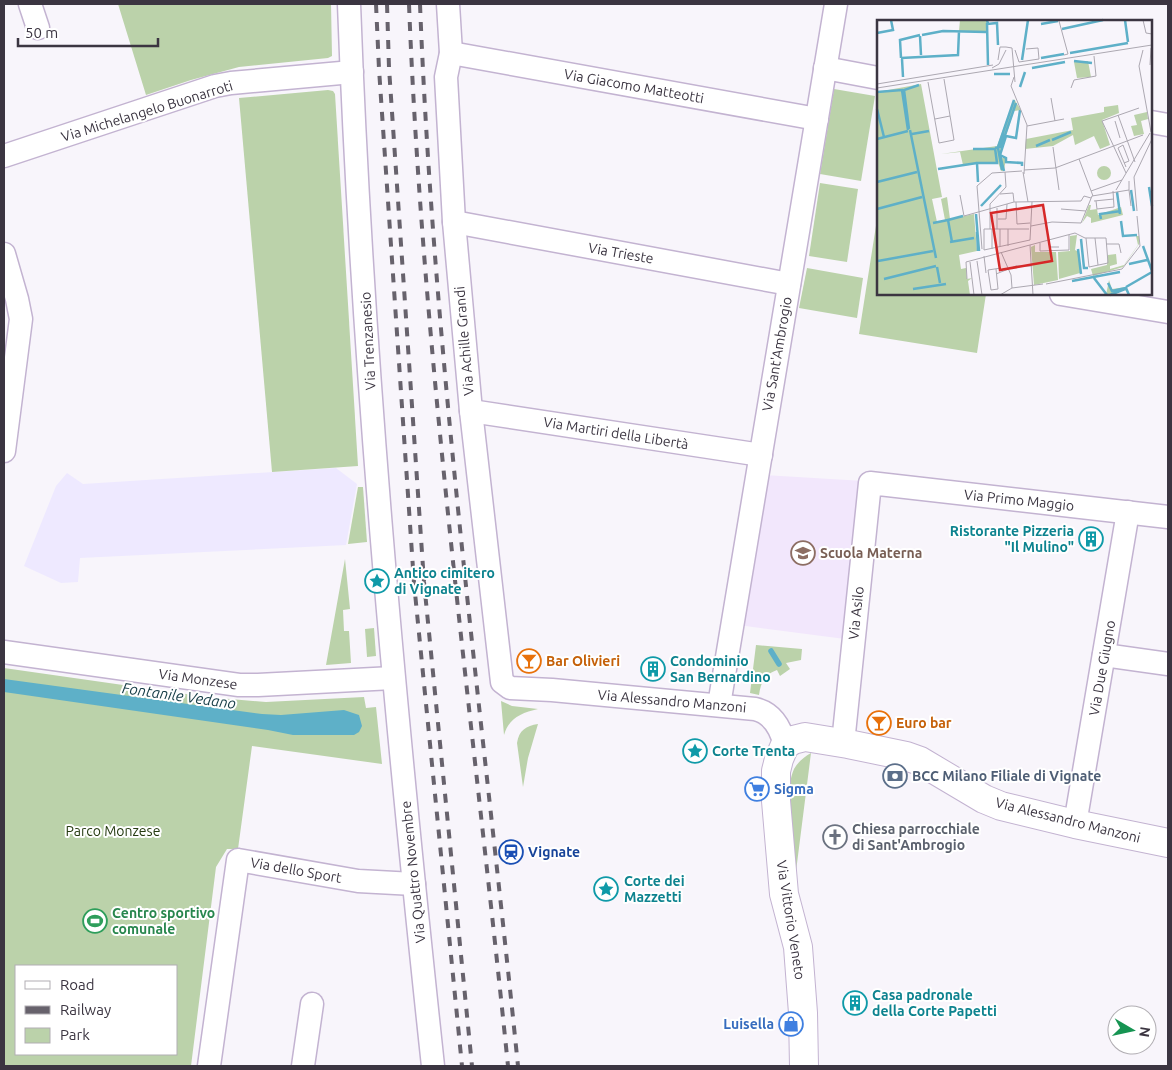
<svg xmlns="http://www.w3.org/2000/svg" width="1172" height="1070" font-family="Ubuntu,sans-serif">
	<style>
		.industrial { fill: #eee9ff }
		.education { fill: #f2e7fc }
		.green { fill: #bbd2aa; fill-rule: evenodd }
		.water { fill: #5eb0c8 }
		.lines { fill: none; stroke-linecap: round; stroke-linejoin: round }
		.stream { stroke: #5eb0c8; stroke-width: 5.5 }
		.minor-casing { stroke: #c3b3d1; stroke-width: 25 }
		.tertiary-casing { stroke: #c3b3d1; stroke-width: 30 }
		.minor { stroke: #fff; stroke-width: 22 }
		.tertiary { stroke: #fff; stroke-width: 28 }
		.rail { stroke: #67626c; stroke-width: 4; stroke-dasharray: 9 9; stroke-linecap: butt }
		.labels { text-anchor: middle; stroke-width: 4; stroke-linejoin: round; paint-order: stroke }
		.street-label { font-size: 14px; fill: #3b3541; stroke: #fff }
		.culture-label { font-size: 14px; font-weight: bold; fill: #0d838f; stroke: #fff; text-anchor: start }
		.education-label { font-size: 14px; font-weight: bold; fill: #785e54; stroke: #fff; text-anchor: start }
		.food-label { font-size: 14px; font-weight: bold; fill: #c56008; stroke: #fff; text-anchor: start }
		.service-label { font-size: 14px; font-weight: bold; fill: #4e5e75; stroke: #fff; text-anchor: start }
		.shop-label { font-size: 14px; font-weight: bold; fill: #366cbe; stroke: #fff; text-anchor: start }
		.worship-label { font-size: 14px; font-weight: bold; fill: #5b616d; stroke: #fff; text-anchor: start }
		.park-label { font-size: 14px; fill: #263b11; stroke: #fff }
		.transit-label { font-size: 14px; font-weight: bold; fill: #164399; stroke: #fff; text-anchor: start }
		.leisure-label { font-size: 14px; font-weight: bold; fill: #27864d; stroke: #fff; text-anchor: start }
		.water-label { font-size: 15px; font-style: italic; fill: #143b45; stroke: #fff }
		.inset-river { fill: none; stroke: #5eb0c8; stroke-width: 2.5 }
		.inset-road { fill: none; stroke: #aca8b1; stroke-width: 1 }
		.view { fill: #d62828; fill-opacity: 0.15; stroke: #d62828; stroke-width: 2.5 }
		.inset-edge { fill: none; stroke: #3b3541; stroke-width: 2.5 }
	</style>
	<rect width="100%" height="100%" fill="#f8f5fb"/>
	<path class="industrial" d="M336 468 357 484 346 545 80 558 78 582 61 583 24 566 56 486 67 473 83 484Z"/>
	<path class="education" d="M764 475 864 481 845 639 738 625Z"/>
	<g class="green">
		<path d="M118 4H331L332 56 328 58 239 67 191 80 146 95Z"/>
		<path d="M834 89 875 96 861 181 820 174Z"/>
		<path d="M328 90 333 91 335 94 358 466 272 472 239 98Z"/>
		<path d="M820 183 858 189 847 262 809 256Z"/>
		<path d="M878 213V294H986L977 353 859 334Z"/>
		<path d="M807 268 863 278 857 318 799 308Z"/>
		<path d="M358 487H363L367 542 348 544Z"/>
		<path d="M345 559 350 609 343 610 344 631H349L351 663 326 665Z"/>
		<path d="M374 628 376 656 367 657 365 629Z"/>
		<path d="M756 645 802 649 801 660 786 663 790 669 780 676 777 670C764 675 761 682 759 695L750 693Z"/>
		<path d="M4 668 207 697 266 702 364 697 366 708 376 707 382 764 252 746 238 849H227L216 867 191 1066H4ZM16 966H176V1054H16Z"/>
		<path d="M501 701 512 706 538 709C521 713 509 718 504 735Z"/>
		<path d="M538 724 528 758 523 787 517 743C519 730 526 726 538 724Z"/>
		<path d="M811 753 793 895C791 866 783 792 794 769 798 762 804 757 811 753Z"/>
	</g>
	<path class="water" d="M4 679 262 714 281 715 344 710 359 715 362 726 359 732 354 735H293L268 730 4 692Z"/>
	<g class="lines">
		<path class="stream" d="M771 651 779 664"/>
		<g class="minor-casing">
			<g id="minor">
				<path d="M30 4 38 28"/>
				<path d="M349 4C362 359 395 713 433 1066"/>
				<path d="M448 4 451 53 446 77 454 222 471 411 502 682 510 688 552 690 755 709C773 713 781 729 785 745"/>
				<path d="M451 53 817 119"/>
				<path d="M825 68 878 78"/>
				<path d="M1151 122 1168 125"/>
				<path d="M4 156 215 86 231 83 352 72"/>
				<path d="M454 222 789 284"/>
				<path d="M4 254 17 299 21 319 4 451"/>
				<path d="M1061 294 1168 312"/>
				<path d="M471 411 761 455"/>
				<path d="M4 652 239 685H258L393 678"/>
				<path d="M1104 655 1168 664"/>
				<path d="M719 705 836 4"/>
				<path d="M843 743 870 483 1168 517"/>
				<path d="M1075 824 1128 512"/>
				<path d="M209 1066 238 860 358 881 414 884"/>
				<path d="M303 1066 312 1004"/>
			</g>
		</g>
		<g class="tertiary-casing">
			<path id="tertiary" d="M804 1066 803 1013 798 947 784 894 776 801V771L779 759 785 745 793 740 805 737 848 744 906 756 920 761 984 799 1001 806 1075 824 1168 843"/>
		</g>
		<use href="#minor" class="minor"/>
		<use href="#tertiary" class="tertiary"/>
		<g class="rail">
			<path d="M376 4 379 69 414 583 462 1066"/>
			<path d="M387 4 389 68 424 582 472 1066"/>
			<path d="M409 4C423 359 472 712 508 1066"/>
			<path d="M420 4C434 360 482 712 518 1066"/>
		</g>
	</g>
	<defs>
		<g id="building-ring" transform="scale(1.25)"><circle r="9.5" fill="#fff" stroke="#0f9aa8" stroke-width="1.5"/><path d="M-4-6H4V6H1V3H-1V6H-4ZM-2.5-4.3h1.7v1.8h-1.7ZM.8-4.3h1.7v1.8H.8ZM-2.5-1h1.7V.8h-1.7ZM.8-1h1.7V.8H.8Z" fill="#0f9aa8"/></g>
		<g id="school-ring" transform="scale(1.25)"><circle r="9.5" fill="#fff" stroke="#8d6e63" stroke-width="1.5"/><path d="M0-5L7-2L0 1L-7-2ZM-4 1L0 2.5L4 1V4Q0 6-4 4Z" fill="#8d6e63"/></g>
		<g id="sight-ring" transform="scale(1.25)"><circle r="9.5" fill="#fff" stroke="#0f9aa8" stroke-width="1.5"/><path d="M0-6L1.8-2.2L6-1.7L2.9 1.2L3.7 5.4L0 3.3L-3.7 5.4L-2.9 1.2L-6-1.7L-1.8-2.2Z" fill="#0f9aa8"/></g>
		<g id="bar-ring" transform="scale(1.25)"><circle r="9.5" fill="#fff" stroke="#e8710a" stroke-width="1.5"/><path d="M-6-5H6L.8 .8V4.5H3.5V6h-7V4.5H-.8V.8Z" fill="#e8710a"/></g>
		<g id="bank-ring" transform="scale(1.25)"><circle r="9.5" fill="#fff" stroke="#5c6f8a" stroke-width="1.5"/><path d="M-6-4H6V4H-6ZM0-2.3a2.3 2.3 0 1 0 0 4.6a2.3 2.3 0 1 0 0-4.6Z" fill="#5c6f8a"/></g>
		<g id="supermarket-ring" transform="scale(1.25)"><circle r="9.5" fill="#fff" stroke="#3f7fe0" stroke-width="1.5"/><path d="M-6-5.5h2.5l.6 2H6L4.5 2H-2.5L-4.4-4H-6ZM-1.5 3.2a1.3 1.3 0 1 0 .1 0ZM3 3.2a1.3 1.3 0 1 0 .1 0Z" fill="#3f7fe0"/></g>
		<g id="church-ring" transform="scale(1.25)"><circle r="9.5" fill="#fff" stroke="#6b7280" stroke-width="1.5"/><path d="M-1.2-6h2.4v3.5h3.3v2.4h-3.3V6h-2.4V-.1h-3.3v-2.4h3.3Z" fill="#6b7280"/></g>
		<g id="station-ring" transform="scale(1.25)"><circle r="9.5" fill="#fff" stroke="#1a4fb4" stroke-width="1.5"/><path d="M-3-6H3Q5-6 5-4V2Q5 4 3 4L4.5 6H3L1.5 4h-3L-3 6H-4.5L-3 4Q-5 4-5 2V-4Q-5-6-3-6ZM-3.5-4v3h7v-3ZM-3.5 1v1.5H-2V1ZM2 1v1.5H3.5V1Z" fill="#1a4fb4"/></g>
		<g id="stadium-ring" transform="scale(1.25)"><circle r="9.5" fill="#fff" stroke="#2e9e5b" stroke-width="1.5"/><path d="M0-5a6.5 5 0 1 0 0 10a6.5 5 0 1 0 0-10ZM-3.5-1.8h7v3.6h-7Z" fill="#2e9e5b"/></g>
		<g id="shop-ring" transform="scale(1.25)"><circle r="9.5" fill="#fff" stroke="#3f7fe0" stroke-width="1.5"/><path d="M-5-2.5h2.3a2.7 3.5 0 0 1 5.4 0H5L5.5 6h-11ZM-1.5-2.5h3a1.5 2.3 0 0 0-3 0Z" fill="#3f7fe0"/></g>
	</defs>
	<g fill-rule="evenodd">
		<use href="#building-ring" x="1091" y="539"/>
		<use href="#school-ring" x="803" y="553"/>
		<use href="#sight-ring" x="377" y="581"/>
		<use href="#bar-ring" x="529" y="661"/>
		<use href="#building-ring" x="653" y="669"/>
		<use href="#bar-ring" x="879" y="723"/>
		<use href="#sight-ring" x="695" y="751"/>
		<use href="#bank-ring" x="895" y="776"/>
		<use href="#supermarket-ring" x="757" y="789"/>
		<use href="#church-ring" x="835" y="837"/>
		<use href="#station-ring" x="511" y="852"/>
		<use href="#sight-ring" x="606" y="889"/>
		<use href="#stadium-ring" x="95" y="921"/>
		<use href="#building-ring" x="855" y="1003"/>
		<use href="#shop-ring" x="791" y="1024"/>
	</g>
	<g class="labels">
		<g class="street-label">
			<text transform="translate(634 86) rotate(10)" y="5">Via Giacomo Matteotti</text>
			<text transform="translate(147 111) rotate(-17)" y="5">Via Michelangelo Buonarroti</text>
			<text transform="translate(621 253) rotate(10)" y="5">Via Trieste</text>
			<text transform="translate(368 341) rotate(-93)" y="5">Via Trenzanesio</text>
			<text transform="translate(464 341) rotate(-95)" y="5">Via Achille Grandi</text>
			<text transform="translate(777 354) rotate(-80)" y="5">Via Sant'Ambrogio</text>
			<text transform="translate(616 433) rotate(9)" y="5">Via Martiri della Libertà</text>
			<text transform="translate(1019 500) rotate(6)" y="5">Via Primo Maggio</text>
			<text transform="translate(856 613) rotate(-84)" y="5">Via Asilo</text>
			<text transform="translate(1102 668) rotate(-80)" y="5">Via Due Giugno</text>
			<text transform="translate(198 679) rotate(8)" y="5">Via Monzese</text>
			<text transform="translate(672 701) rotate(5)" y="5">Via Alessandro Manzoni</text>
			<text transform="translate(1068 820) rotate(14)" y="5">Via Alessandro Manzoni</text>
			<text transform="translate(296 870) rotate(10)" y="5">Via dello Sport</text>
			<text transform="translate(413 872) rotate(-96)" y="5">Via Quattro Novembre</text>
			<text transform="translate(791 920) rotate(81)" y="5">Via Vittorio Veneto</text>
		</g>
		<g class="culture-label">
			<text x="1074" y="536" text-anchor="end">Ristorante Pizzeria<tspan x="1074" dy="16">"Il Mulino"</tspan></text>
			<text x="394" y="578">Antico cimitero<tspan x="394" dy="16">di Vignate</tspan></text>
			<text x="670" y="666">Condominio<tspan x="670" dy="16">San Bernardino</tspan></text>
			<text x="712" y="756">Corte Trenta</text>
			<text x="624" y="886">Corte dei<tspan x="624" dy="16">Mazzetti</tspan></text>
			<text x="872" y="1000">Casa padronale<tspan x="872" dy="16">della Corte Papetti</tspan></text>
		</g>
		<g class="education-label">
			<text x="820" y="558">Scuola Materna</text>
		</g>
		<g class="food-label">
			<text x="546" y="666">Bar Olivieri</text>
			<text x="896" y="728">Euro bar</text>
		</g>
		<g class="service-label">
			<text x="912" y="781">BCC Milano Filiale di Vignate</text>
		</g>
		<g class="shop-label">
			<text x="774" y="794">Sigma</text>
			<text x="774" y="1029" text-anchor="end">Luisella</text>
		</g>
		<g class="worship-label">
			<text x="852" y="834">Chiesa parrocchiale<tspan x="852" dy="16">di Sant'Ambrogio</tspan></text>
		</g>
		<g class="park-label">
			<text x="113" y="836">Parco Monzese</text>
		</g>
		<g class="transit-label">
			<text x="528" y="857">Vignate</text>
		</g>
		<g class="leisure-label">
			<text x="112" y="918">Centro sportivo<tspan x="112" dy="16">comunale</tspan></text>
		</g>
		<g class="water-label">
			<text transform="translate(179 696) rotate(8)" y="5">Fontanile Vedano</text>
		</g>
	</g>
	<g transform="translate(877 20)">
		<rect width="275" height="275" fill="#f8f5fb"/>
		<path d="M83 0H110V11H82ZM211 41 214 57 200 58 197 42ZM44 64 65 177 55 179 60 202 68 200 64 179 70 177 73 199 97 194 100 231 82 235 84 249 89 248 90 259 95 258 91 261 93 275H0V72ZM137 79 144 90 137 91 124 131V138H129L127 151H124L121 142 86 145 83 132 64 134 120 126ZM241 85 242 93 225 100 233 125 223 129 217 116 198 125 196 115 176 126 148 129 149 119 196 110 194 98 227 92V87ZM270 92 271 99 264 101 267 114 257 116 254 106 260 105 257 95ZM220 153a7 7 0 1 1 14 0a7 7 0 1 1-14 0ZM212 185H214L213 190 220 189 221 195 244 187 246 195 214 203V198L210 196 205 203ZM200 215 198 230 202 232 203 253 182 259 181 232 193 231V216ZM259 216H262V224L246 247 216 256 214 249 230 245 231 235 239 234 240 244 233 246V249L247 245 261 225ZM158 225V232H179L181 260 157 265 154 227ZM232 260 235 269 249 267 253 275 248 270 229 275Z" fill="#bbd2aa"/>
		<path class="inset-river" d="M110 0 111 4 120 3 121 25M248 0 251 22M110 3 111 45M164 4 181 1M185 9 226 0M0 13 16 10 14 0M45 15 66 11 109 12M43 16 44 35M193 33 251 23M24 38 81 35 82 11M24 38 23 20 43 15M164 38 187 34M25 39 26 57M145 40 151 0M197 41 215 43M155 48 188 42M117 54H133M143 67 148 52M0 72 25 70 31 110M0 89 7 117M143 90 139 118 129 116 123 135 129 138V142L145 143V146M32 109 27 70 42 65M33 110 59 238M35 114 52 111M128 115 139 83M0 119 31 111M175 120 194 112M159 126 173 120M121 127 137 80M118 128 123 127 128 114M121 128 125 150M96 129H118M122 131 127 151M61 149 100 143M0 162 40 152M101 162 100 143H120L118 128M272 167 275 186M254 170 257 191M240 172 243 194M104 186 124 165M0 189 45 177M99 194 102 231M224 199 223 194 244 191M244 201 246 216 260 215M56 203 71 200M100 212 101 231M204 219 207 248H211M73 222 97 218M75 222 71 200 86 196M266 226 275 251M201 229 204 254M1 241 56 231M252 244 270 240M60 247 63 263M217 258 230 275M7 259 59 246M195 261 243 252M231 263 235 271 249 268 252 275M249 267 275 252M36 269 69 264M233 275 248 269"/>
		<path class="inset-road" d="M266 0 269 13 275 14M182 1 191 34 187 35M129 27 135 28 138 62M138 30 142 42 162 39 161 28 149 29M266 30 262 46 274 112M121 40 123 27H129M273 45 274 28M115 48 122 44 129 30M137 57 134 66 150 105 147 154M51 62 62 123 77 120 67 59M0 64 116 45M0 68 275 25M194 68 197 60 219 56 217 36M174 78 178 101M241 95 258 142M58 99 73 96M238 101 243 118M150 106 187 99M176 127 182 170M202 139 216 176M247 143 252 141 246 125 241 128 249 147M147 150 178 148 266 115M146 152 151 182M249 153 225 101 262 88M239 170 273 113M252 170 254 186M214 171 245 160M123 174 136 173 137 182M83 175 87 196 137 182 204 181 207 176 214 178M217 181 237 179M219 181 220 189 237 187 236 171M139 182 140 204 153 203M184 189 209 191M260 191 257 157 275 119M121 199H129L130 184M154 206 175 202 204 203 215 176 252 170V161M113 209V184L129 167 128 152M120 209V188M152 209H107V230L153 220 155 182M218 218 221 245M172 220 173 227H182M163 223V231L192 230V215M229 224H242L244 233M153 225 156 275M131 226V209M123 227V209M105 229 100 166 115 153 145 151M115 229V209M124 232 134 255 135 268M107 236 109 253M100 241 105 275M93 242 97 275M119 249 121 269 114 270 111 250 124 248M119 254 139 246H155M90 259 89 242 198 213 208 218H229L231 243 212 247 209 218M169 264 245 249 263 226 260 196M123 275 135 268 166 264"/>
		<path class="view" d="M166 185 175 241 123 250 114 193Z"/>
		<rect width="275" height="275" class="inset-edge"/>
	</g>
	<rect width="1172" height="1070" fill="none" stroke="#3b3541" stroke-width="10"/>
	<rect x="15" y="965" width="162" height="90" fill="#ffffff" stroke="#b1aeb3"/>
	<rect x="25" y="981" width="25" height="8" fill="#ffffff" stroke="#b1aeb3"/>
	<text x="60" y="990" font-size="15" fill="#3b3541">Road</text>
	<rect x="25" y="1006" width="25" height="8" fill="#67626c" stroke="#b1aeb3"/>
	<text x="60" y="1015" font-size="15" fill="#3b3541">Railway</text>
	<rect x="25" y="1028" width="25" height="15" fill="#bbd2aa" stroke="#b1aeb3"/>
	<text x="60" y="1040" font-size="15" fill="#3b3541">Park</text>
	<g transform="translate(1132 1030) rotate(99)"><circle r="24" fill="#ffffff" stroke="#b1aeb3"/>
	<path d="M0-4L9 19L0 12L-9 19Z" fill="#169452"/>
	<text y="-8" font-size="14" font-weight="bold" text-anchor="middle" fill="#3b3541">N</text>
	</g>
	<path d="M18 38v8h140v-8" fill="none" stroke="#3b3541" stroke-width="2.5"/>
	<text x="25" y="38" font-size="15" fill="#3b3541" stroke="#ffffff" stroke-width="4" paint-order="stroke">50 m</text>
</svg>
